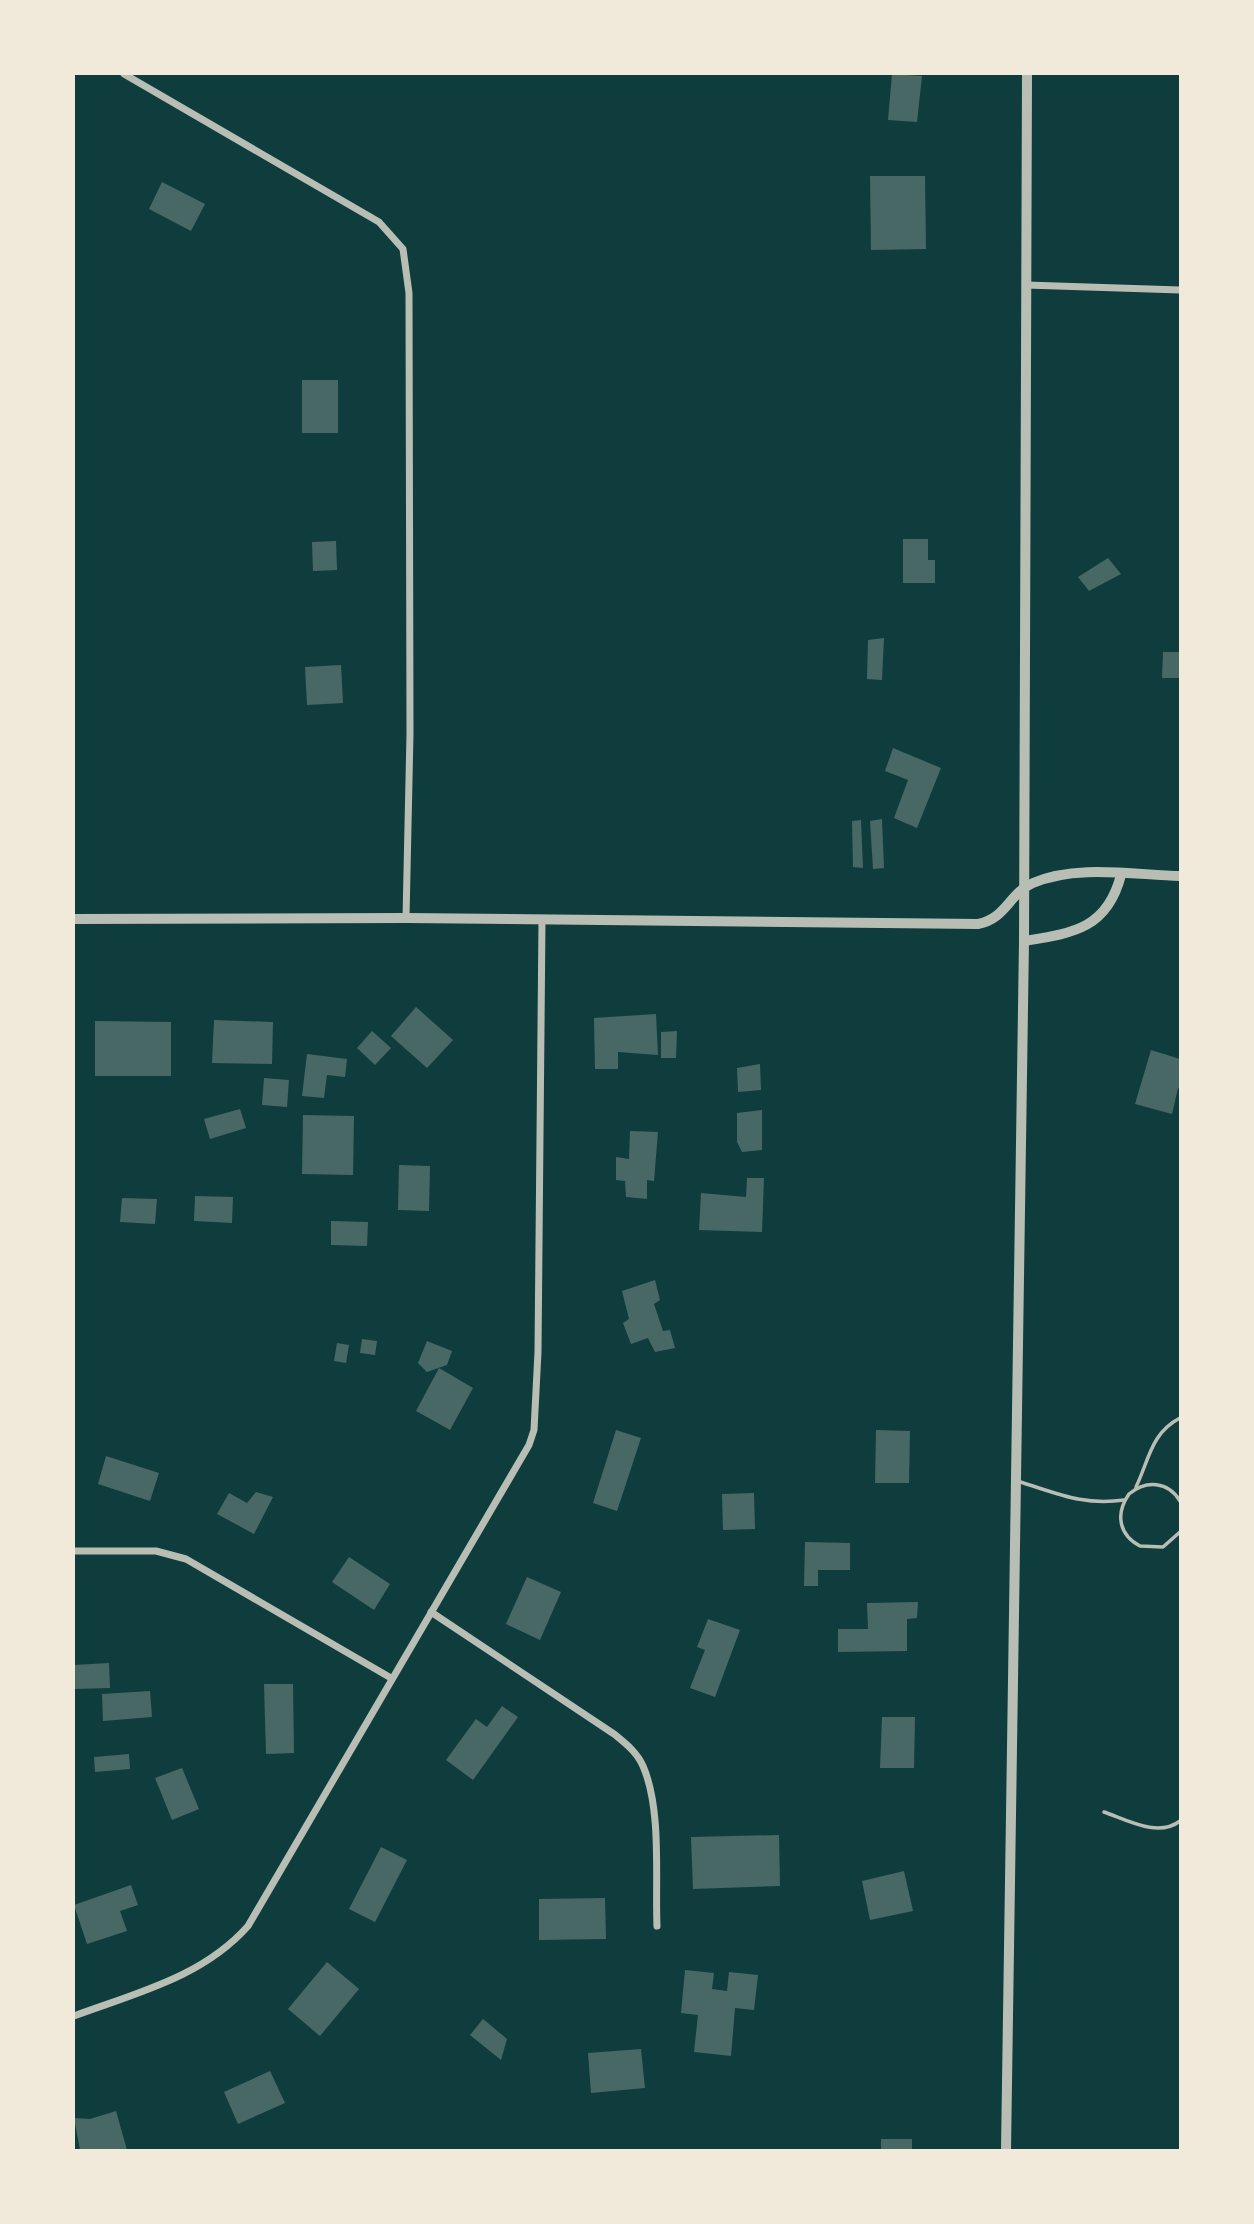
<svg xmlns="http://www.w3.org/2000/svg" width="1254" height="2224" font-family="Montserrat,sans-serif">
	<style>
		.building { fill: #486865 }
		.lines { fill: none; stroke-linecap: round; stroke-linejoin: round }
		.service { stroke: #b8beb3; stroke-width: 3.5 }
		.minor { stroke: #b8beb3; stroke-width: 7 }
		.tertiary { stroke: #b8beb3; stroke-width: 10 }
	</style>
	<rect width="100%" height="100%" fill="#0f3d3e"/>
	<g class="building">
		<path d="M892 74 922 76 917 122 888 120Z"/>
		<path d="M870 176H925L926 249 871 250Z"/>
		<path d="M162 182 205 204 191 231 149 209Z"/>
		<rect x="302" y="380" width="36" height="53"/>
		<path d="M903 539H928V560H935V583H903Z"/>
		<path d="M336 541 337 570 313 571 312 542Z"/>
		<path d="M1108 558 1121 574 1089 591 1078 577Z"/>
		<path d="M884 638 882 680 867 679 868 640Z"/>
		<path d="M1163 652H1180V678H1162Z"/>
		<path d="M341 665 343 703 307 705 305 667Z"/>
		<path d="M893 748 941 768 917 828 894 818 908 780 885 771Z"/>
		<path d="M882 819 884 868 873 869 870 821Z"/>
		<path d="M861 820 863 868 853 867 852 821Z"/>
		<path d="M416 1007 453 1040 427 1068 391 1036Z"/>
		<path d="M656 1014 658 1055 618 1052V1069H595L594 1018Z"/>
		<path d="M214 1020 273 1022 272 1064 212 1063Z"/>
		<path d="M95 1021 171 1022V1076H95Z"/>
		<path d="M372 1031 391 1048 375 1065 357 1048Z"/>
		<path d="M677 1031 676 1058H661V1032Z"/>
		<path d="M1151 1050 1180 1059V1089L1178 1088 1172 1114 1135 1104Z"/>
		<path d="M307 1054 347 1059 345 1077 327 1075 324 1098 302 1096Z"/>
		<path d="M760 1064 761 1090 738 1092 737 1068Z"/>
		<path d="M264 1078 289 1080 287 1107 262 1105Z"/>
		<path d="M240 1109 246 1128 210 1139 204 1119Z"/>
		<path d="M762 1110V1150L742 1152 737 1142V1113Z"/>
		<path d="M303 1115 354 1116 353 1175 302 1174Z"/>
		<path d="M630 1131 658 1132 654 1181 647 1180V1199L626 1197 625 1181 616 1180V1157L629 1159Z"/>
		<path d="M399 1165 430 1166 429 1211 398 1210Z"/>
		<path d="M747 1178H764L762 1232 699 1230 701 1193 746 1197Z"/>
		<path d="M195 1196 233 1197 232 1223 194 1221Z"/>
		<path d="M122 1198 157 1199 155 1224 120 1222Z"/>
		<path d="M331 1221 368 1222 367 1246 331 1245Z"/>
		<path d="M655 1280 660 1300 654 1304 663 1331 670 1330 675 1348 655 1352 648 1338 631 1344 623 1323 629 1319 622 1291Z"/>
		<path d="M362 1339 377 1341 375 1355 360 1353Z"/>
		<path d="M427 1341 452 1351 447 1365 427 1372 418 1363Z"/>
		<path d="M337 1343 349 1345 346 1363 334 1361Z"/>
		<path d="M439 1368 473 1388 450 1430 416 1411Z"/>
		<path d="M616 1430 641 1438 617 1511 593 1503Z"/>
		<path d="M876 1430 910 1431 909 1483H875Z"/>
		<path d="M106 1456 159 1473 150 1501 98 1484Z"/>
		<path d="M256 1492 273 1497 254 1534 217 1514 229 1493 247 1503Z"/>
		<path d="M754 1493 755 1529 723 1530 722 1494Z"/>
		<path d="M805 1542 850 1543V1570H818V1586H804Z"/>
		<path d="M349 1557 390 1584 374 1610 332 1582Z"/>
		<path d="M527 1577 561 1592 540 1640 506 1624Z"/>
		<path d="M918 1602 917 1618 907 1619V1651L838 1652V1629H868L867 1603Z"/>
		<path d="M708 1619 740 1630 715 1697 690 1688 705 1650 697 1647Z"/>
		<path d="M109 1663 110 1688 74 1689V1665Z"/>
		<path d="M264 1684H293L294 1753 266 1754Z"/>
		<path d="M150 1691 152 1717 103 1721 102 1694Z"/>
		<path d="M502 1706 518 1717 473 1780 446 1760 476 1719 487 1727Z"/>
		<path d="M882 1717H915L914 1768H880Z"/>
		<path d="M129 1754 130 1769 95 1772 94 1757Z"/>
		<path d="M182 1768 199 1809 172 1820 155 1778Z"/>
		<path d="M779 1835 780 1886 693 1889 691 1837Z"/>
		<path d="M381 1847 407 1860 375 1922 349 1909Z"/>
		<path d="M904 1871 913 1911 870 1920 862 1881Z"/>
		<path d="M131 1885 138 1905 120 1911 127 1931 87 1944 74 1905Z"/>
		<path d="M605 1898 606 1939 539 1940V1899Z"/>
		<path d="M327 1962 359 1989 320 2036 288 2009Z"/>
		<path d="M685 1970 714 1973 712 1989 727 1991 729 1972 758 1975 754 2010 735 2008 731 2056 694 2052 698 2015 681 2013Z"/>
		<path d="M483 2019 507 2039 501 2060 470 2035Z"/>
		<path d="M641 2049 645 2088 591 2093 588 2053Z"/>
		<path d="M270 2071 285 2103 238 2124 224 2092Z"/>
		<path d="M116 2111 127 2150H80L74 2118 90 2119Z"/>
		<rect x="881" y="2139" width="31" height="11"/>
	</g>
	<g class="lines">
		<g class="service">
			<path d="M1017 1481C1057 1493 1082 1506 1124 1500"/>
			<path d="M1136 1487C1149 1460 1151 1433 1180 1418"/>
			<path d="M1180 1501C1168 1481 1146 1480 1129 1494 1115 1514 1119 1535 1140 1546L1163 1547 1180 1532"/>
			<path d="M1104 1812C1127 1820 1158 1838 1180 1821"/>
		</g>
		<g class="minor">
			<path d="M124 74 379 222 403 249 409 293 410 734 406 918"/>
			<path d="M1026 285 1180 290"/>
			<path d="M74 1551H156L186 1559 391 1678"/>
			<path d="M431 1612 614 1734C625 1743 637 1752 643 1766 662 1810 655 1878 657 1926"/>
			<path d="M74 2016C136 1993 203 1977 248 1926L529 1445 534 1430 538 1352 542 920"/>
		</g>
		<g class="tertiary">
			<path d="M74 919 406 918 978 924C1006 919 1009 893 1033 883 1076 864 1135 875 1180 876"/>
			<path d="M1024 941C1073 933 1107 929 1121 875"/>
			<path d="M1006 2150 1024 941 1027 74"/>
		</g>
	</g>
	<rect width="1254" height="2224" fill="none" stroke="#f1e9da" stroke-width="150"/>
</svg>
